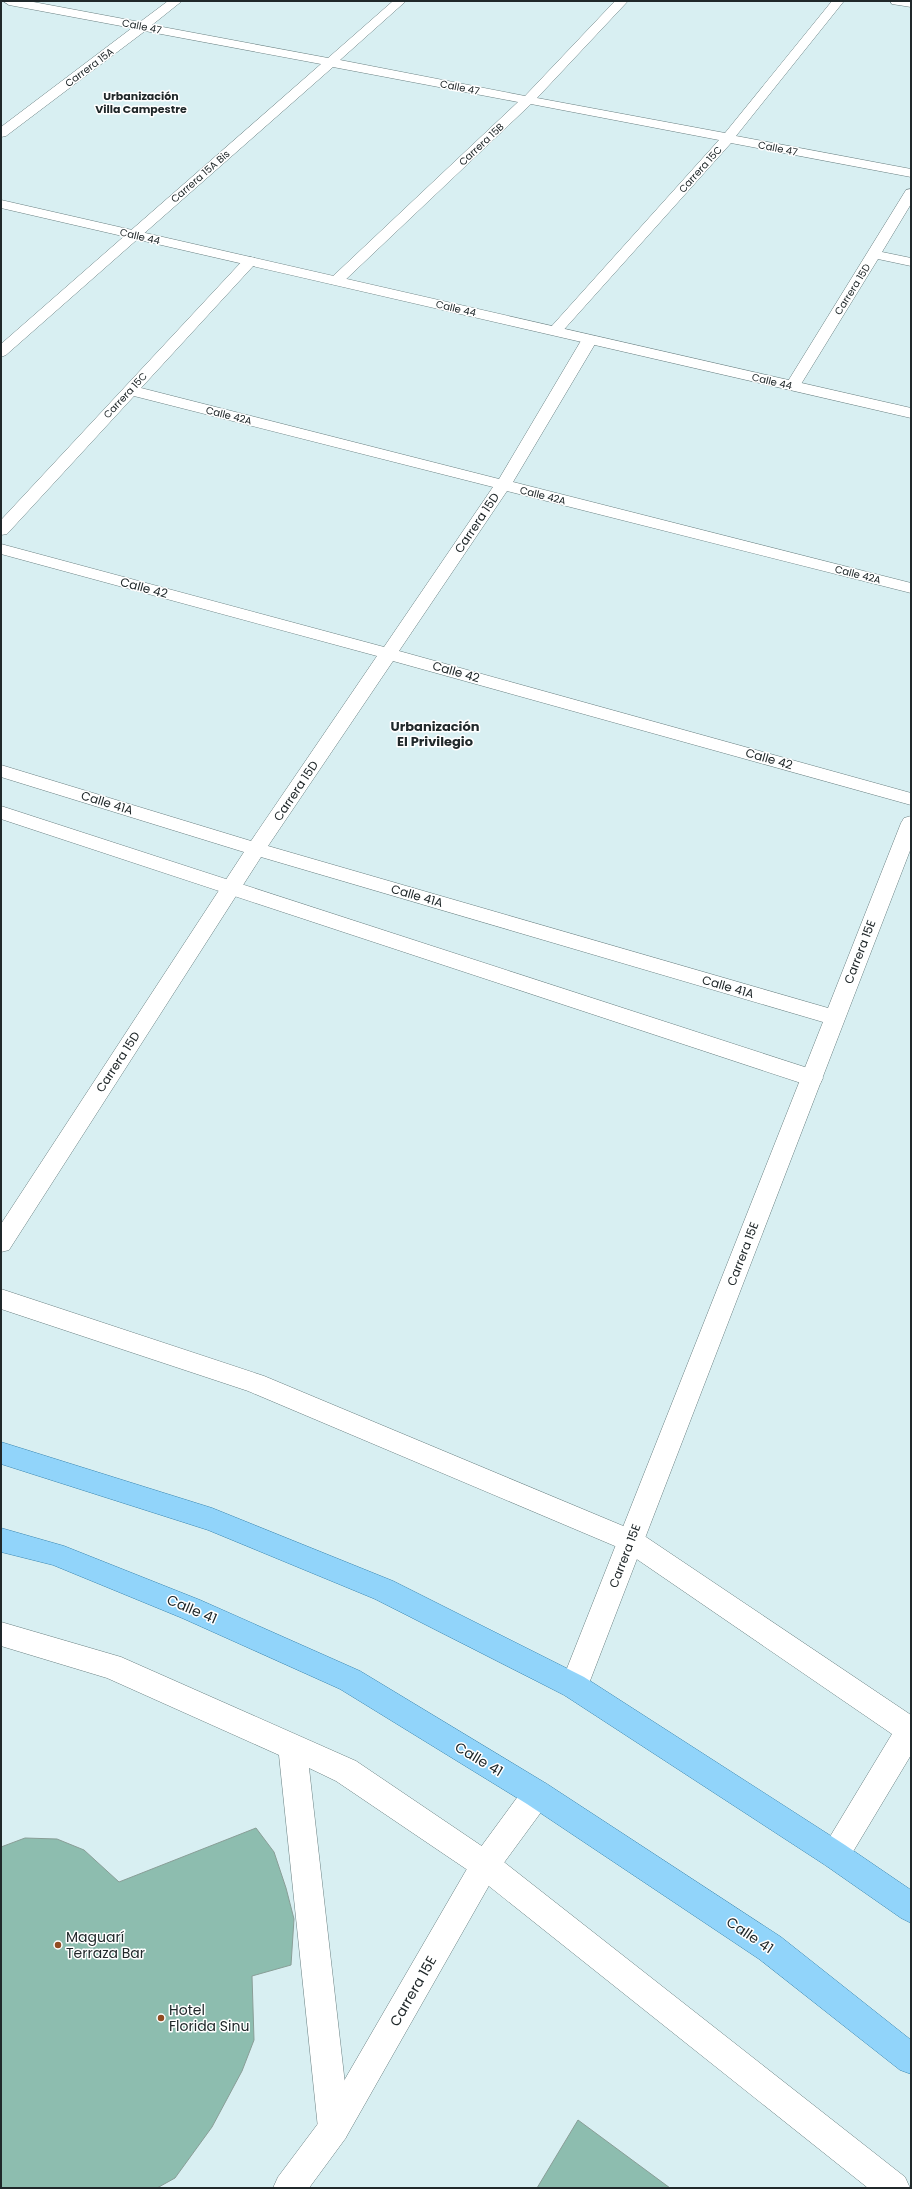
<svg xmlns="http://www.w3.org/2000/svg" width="912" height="2189" font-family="Poppins,sans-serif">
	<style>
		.building { fill: #8dbdaf; stroke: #899e97 }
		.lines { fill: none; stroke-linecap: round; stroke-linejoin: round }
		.service-casing { stroke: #6a8082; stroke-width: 1 }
		.minor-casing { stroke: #6a8082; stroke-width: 1 }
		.tertiary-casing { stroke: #6a8082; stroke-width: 1 }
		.primary-casing { stroke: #3985af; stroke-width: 1 }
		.service { fill: #fff; fill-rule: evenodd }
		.minor { fill: #fff; fill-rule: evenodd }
		.tertiary { fill: #fff; fill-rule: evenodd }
		.primary { fill: #91d4fa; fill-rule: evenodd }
		.poi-dot { fill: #914c22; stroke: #fff; stroke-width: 1.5 }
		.labels { text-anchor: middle; stroke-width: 3; stroke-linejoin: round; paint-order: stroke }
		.far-street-label { font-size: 10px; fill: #20282a; stroke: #fff }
		.far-neighbourhood-label { font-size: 11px; font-weight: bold; fill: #20282a; stroke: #fff }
		.street-label { font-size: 12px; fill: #20282a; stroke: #fff }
		.neighbourhood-label { font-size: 13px; font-weight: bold; fill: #20282a; stroke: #fff }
		.near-street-label { font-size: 14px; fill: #20282a; stroke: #fff }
		.near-poi-label { font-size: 14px; fill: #20282a; stroke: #fff; text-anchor: start }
	</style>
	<rect width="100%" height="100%" fill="#d8eff2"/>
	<g class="building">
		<path d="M256 1828 274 1852 286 1888 294 1919 291 1965 252 1976 254 2040 242 2071 212 2127 175 2178 157 2188H1V1847L25 1838 57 1839 84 1850 119 1882Z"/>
		<path d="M578 2120 670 2188H537Z"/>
	</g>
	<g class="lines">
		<g class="service-casing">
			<g id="service">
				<path d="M1 806 820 1072 823 1078 820 1084 812 1086 804 1084 1 819Z"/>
				<path d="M1 1289 264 1376 640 1533 911 1715V1755L845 1865 835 1869 825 1865 820 1855 825 1845 892 1734 622 1549 248 1391 1 1309Z"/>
				<path d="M1 1622 121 1657 356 1761 495 1855 905 2177 910 2188H868L475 1875 336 1781 309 1768 350 2128 345 2139 334 2144 323 2139 318 2128 279 1755 107 1678 1 1646Z"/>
			</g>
		</g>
		<g class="minor-casing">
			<g id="minor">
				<path d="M3 1H28L140 22 168 1H182L152 25 328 58 393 1H406L340 60 525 96 615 1H628L537 98 725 133 832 1H844L736 136 911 169V177L731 143 560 334H550L548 331 550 328 719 140 531 104 341 284H331L329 281 331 278 518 102 333 67 6 355 1 357V344L321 64 145 31 6 136 1 137V127L132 28 9 5Z"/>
				<path d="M890 1H911V7L892 4Z"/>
				<path d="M911 189V204L882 252 911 258V266L878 259 798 389H788L785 386 906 190Z"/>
				<path d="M250 257 255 258 257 261 255 264 141 388 499 479 582 339 585 336H595L598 339 513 482 911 583V593L507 491 399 651 911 793V805L393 661 268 846 828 1008 901 823 904 818 911 816V848L588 1686 584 1695 574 1699 564 1695 560 1686 823 1022 261 857 9 1250 1 1252V1224L244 852 1 777V765L251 841 377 656 1 554V544L384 647 493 487 134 396 7 534 1 535V520L245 258Z"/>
				<path d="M537 1780 547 1784 551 1794 547 1804 495 1875 345 2139 309 2188H273L278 2177 323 2117 475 1855 527 1784Z"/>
			</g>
		</g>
		<g class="tertiary-casing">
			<path id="tertiary" d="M1 200 911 408V418L1 208Z"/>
		</g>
		<g class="primary-casing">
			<g id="primary">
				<path d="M1 1442 212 1508 393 1581 584 1677 845 1845 911 1890V1923L901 1918 825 1865 564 1695 375 1599 208 1530 1 1464Z"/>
				<path d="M1 1528 64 1546 200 1600 360 1671 547 1784 781 1937 911 2040V2074L900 2070 759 1959 527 1804 340 1689 182 1618 53 1565 1 1552Z"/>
			</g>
		</g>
		<use href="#service" class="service"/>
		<use href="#minor" class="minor"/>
		<use href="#tertiary" class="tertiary"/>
		<use href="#primary" class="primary"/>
	</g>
	<g class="poi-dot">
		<circle cx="58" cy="1945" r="4"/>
		<circle cx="161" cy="2018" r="4"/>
	</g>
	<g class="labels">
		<g class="far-street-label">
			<text transform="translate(142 26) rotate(11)" y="4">Calle 47</text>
			<text transform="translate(89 67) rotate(-37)" y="4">Carrera 15A</text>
			<text transform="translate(460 87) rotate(11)" y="4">Calle 47</text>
			<text transform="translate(481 144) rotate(-43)" y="4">Carrera 15B</text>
			<text transform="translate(778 148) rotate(11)" y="4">Calle 47</text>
			<text transform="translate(700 169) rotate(-48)" y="4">Carrera 15C</text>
			<text transform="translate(200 176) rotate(-41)" y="4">Carrera 15A Bis</text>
			<text transform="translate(140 236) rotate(13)" y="4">Calle 44</text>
			<text transform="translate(852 289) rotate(-58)" y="4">Carrera 15D</text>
			<text transform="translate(456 308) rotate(13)" y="4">Calle 44</text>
			<text transform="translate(772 381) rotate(13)" y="4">Calle 44</text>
			<text transform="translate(125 395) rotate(-47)" y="4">Carrera 15C</text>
			<text transform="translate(229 415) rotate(14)" y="4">Calle 42A</text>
			<text transform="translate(543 495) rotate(14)" y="4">Calle 42A</text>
			<text transform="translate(858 574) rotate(14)" y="4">Calle 42A</text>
		</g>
		<g class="far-neighbourhood-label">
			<text x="141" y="100">Urbanización<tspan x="141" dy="13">Villa Campestre</tspan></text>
		</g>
		<g class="street-label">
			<text transform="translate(477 523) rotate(-56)" y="4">Carrera 15D</text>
			<text transform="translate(144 588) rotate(15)" y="4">Calle 42</text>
			<text transform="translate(456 672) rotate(16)" y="4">Calle 42</text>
			<text transform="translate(769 759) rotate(16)" y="4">Calle 42</text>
			<text transform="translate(296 791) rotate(-56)" y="4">Carrera 15D</text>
			<text transform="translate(107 803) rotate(17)" y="4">Calle 41A</text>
			<text transform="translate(417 896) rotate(16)" y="4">Calle 41A</text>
			<text transform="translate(860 952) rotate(-69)" y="4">Carrera 15E</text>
			<text transform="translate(728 987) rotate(16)" y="4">Calle 41A</text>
			<text transform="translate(118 1062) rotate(-57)" y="4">Carrera 15D</text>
			<text transform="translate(743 1254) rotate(-69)" y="4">Carrera 15E</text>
			<text transform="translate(625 1556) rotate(-69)" y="4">Carrera 15E</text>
		</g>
		<g class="neighbourhood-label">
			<text x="435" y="731">Urbanización<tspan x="435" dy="15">El Privilegio</tspan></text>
		</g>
		<g class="near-street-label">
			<text transform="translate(192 1609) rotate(23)" y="5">Calle 41</text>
			<text transform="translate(479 1759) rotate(31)" y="5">Calle 41</text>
			<text transform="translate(750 1935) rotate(34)" y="5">Calle 41</text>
			<text transform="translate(413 1991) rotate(-60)" y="5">Carrera 15E</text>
		</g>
		<g class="near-poi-label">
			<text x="66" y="1942">Maguarí<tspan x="66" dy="16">Terraza Bar</tspan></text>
			<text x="169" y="2015">Hotel<tspan x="169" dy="16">Florida Sinu</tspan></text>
		</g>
	</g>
	<rect width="912" height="2189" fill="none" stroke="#20282a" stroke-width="4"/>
</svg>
